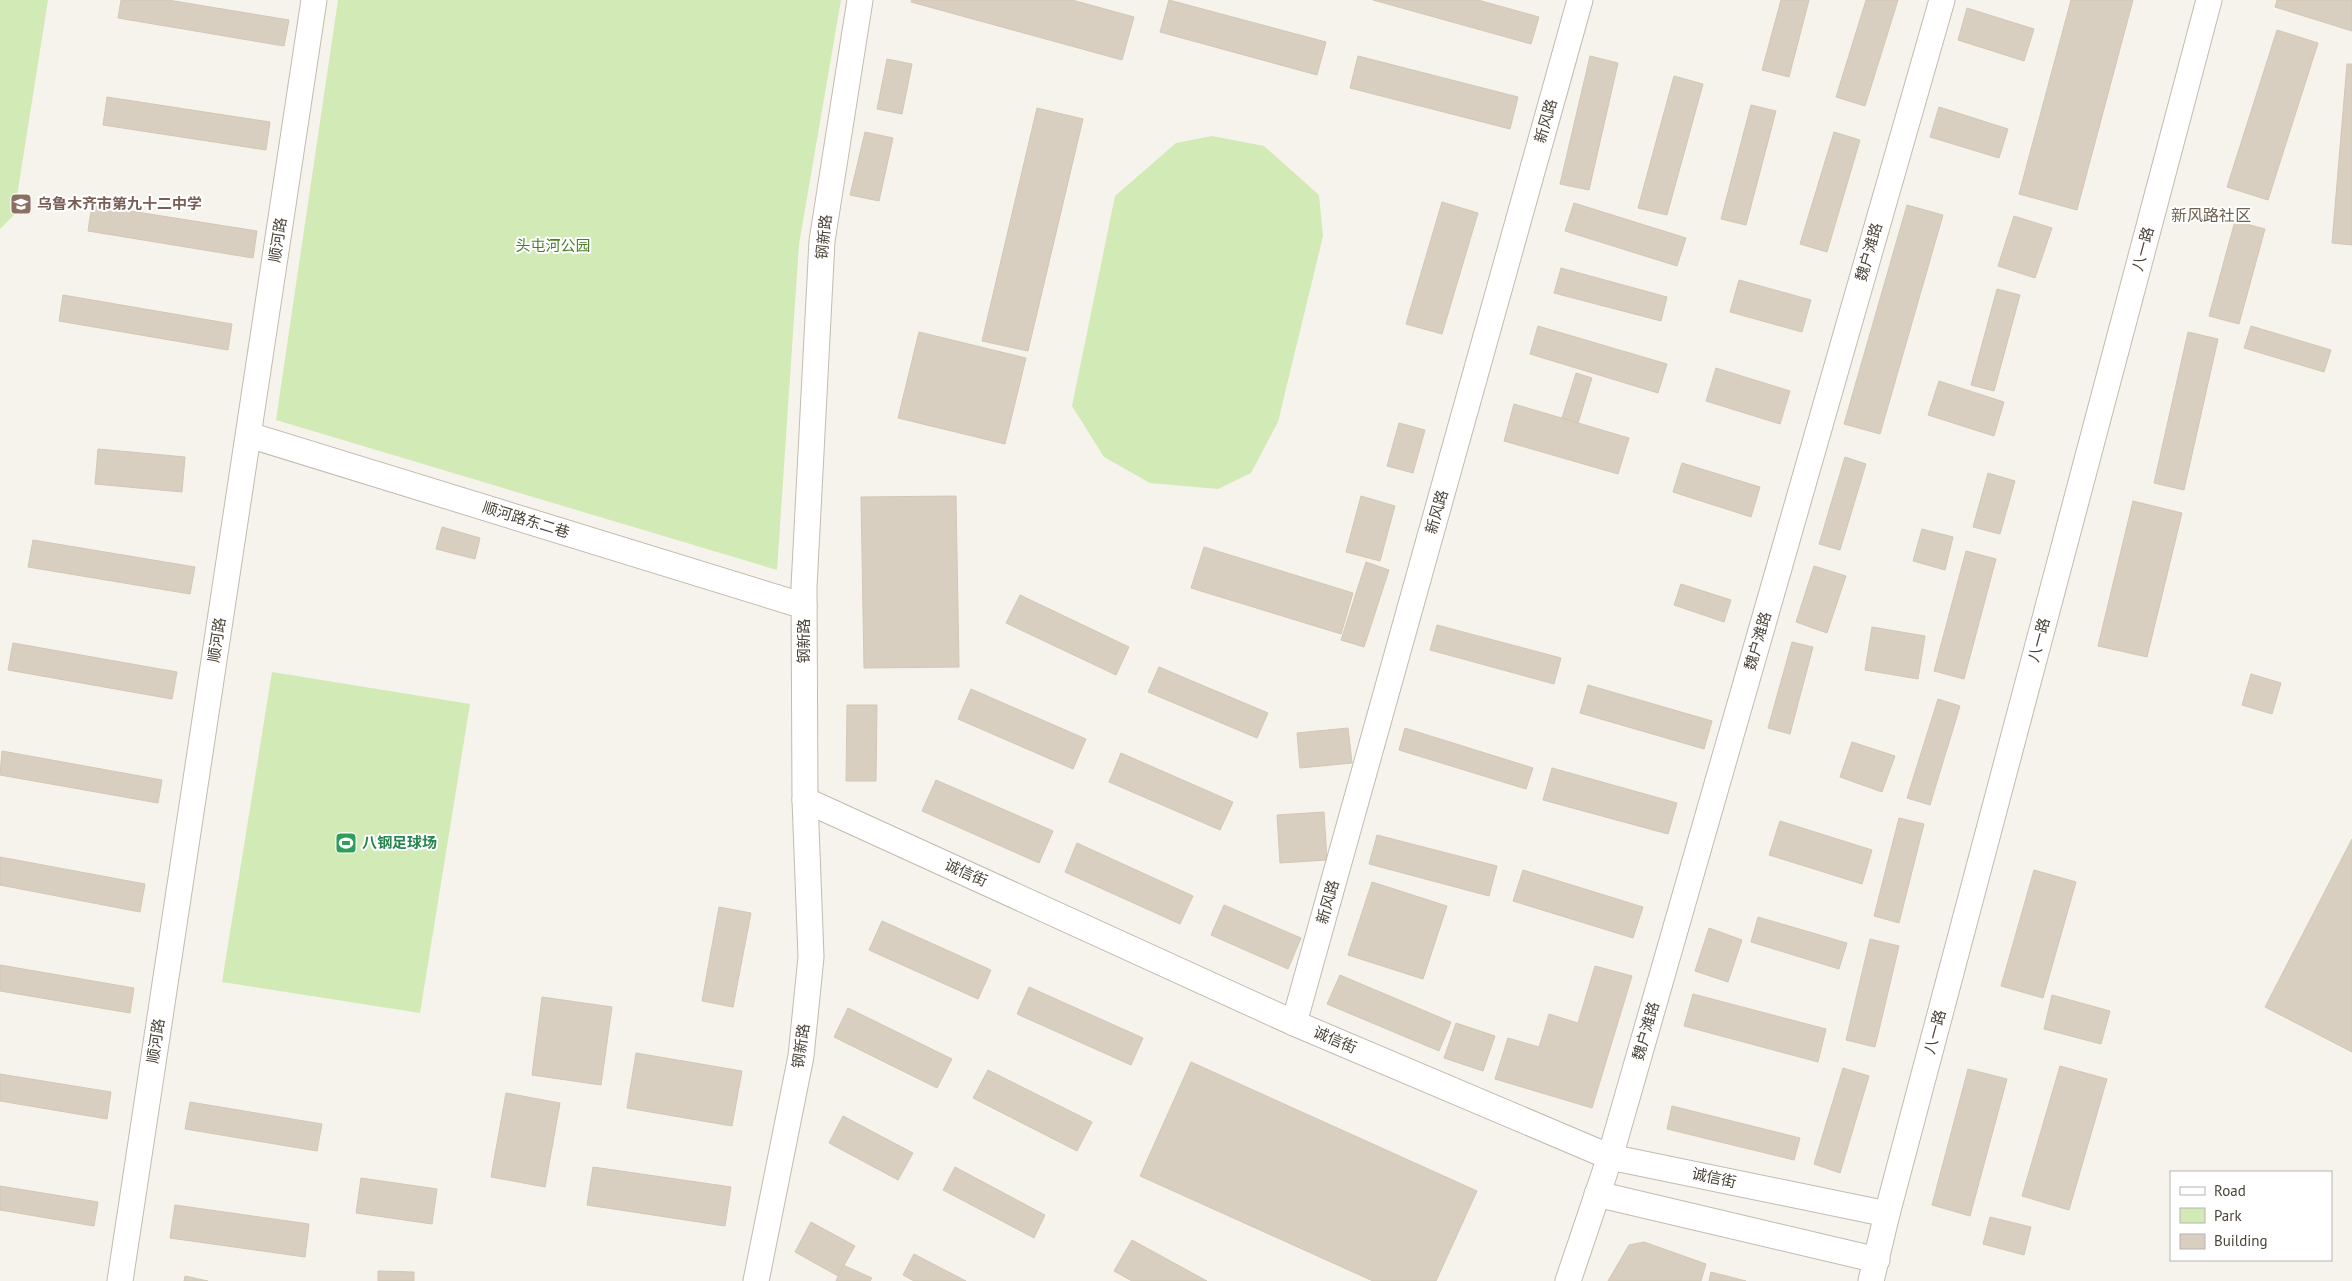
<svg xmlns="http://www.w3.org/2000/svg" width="2352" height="1281" font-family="'PT Sans','Noto Sans SC',sans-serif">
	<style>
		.green { fill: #d2eab5 }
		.building { fill: #d8cfc1; stroke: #d3c7b4 }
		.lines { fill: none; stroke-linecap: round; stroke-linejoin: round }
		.minor-casing { stroke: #c2bbae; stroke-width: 27 }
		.minor { stroke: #fff; stroke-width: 25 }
		.labels { text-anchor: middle; stroke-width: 4; stroke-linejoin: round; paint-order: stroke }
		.street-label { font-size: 15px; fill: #4b4439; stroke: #fff }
		.education-label { font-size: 15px; font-weight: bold; fill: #785e54; stroke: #fff; text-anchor: start }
		.park-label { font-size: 15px; fill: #4a7f2a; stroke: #fff }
		.leisure-label { font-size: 15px; font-weight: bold; fill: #27864d; stroke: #fff; text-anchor: start }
		.neighbourhood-label { font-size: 16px; fill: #6e6250; stroke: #fff }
	</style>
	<rect width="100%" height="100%" fill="#f6f3ec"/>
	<g class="green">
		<path d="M0 0H48L14 215 0 229Z"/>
		<path d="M338 0H841L799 244 777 570 276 420Z"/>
		<path d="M1212 136 1264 146 1319 195 1323 236 1278 422 1251 473 1218 489 1150 483 1104 457 1072 406 1115 196 1176 143Z"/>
		<path d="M272 672 470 704 420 1013 222 982Z"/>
	</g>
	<g class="building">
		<path d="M121 0H168L289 20 284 46 118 18Z"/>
		<path d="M912 0H1072L1134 17 1122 60 911 2Z"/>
		<path d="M1169 0 1326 42 1317 75 1160 32Z"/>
		<path d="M1373 0H1478L1539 17 1531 44Z"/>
		<path d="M1781 0H1809L1789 77 1762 70Z"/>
		<path d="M1866 0H1898L1865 106 1836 97Z"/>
		<path d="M2071 0H2133L2077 210 2019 194Z"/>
		<path d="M2277 0H2352V31L2275 7Z"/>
		<path d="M1967 8 2034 29 2024 61 1958 40Z"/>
		<path d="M2277 30 2318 43 2268 200 2227 187Z"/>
		<path d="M1358 56 1518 97 1510 129 1350 88Z"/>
		<path d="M1590 56 1618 63 1589 190 1560 184Z"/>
		<path d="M887 59 912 64 902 114 877 109Z"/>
		<path d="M2347 64H2352V245L2332 243Z"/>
		<path d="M1674 76 1703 84 1667 215 1638 208Z"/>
		<path d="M107 97 270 122 266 150 103 125Z"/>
		<path d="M1751 105 1776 111 1746 225 1721 219Z"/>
		<path d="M1939 107 2008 129 1999 158 1930 137Z"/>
		<path d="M1037 108 1083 119 1028 351 982 341Z"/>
		<path d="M865 132 893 138 879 201 850 195Z"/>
		<path d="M1834 132 1860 140 1827 252 1800 244Z"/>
		<path d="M1442 202 1478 213 1442 334 1406 324Z"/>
		<path d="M1574 203 1686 238 1677 266 1565 231Z"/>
		<path d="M92 205 257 231 253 258 88 231Z"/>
		<path d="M1907 205 1943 215 1880 434 1844 424Z"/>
		<path d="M2014 216 2052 228 2035 278 1998 266Z"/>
		<path d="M2235 221 2265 229 2239 324 2209 316Z"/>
		<path d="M1561 268 1667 297 1661 321 1554 293Z"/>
		<path d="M1739 280 1811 300 1802 332 1730 312Z"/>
		<path d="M1997 289 2020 295 1994 391 1971 385Z"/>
		<path d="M63 295 232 324 228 350 59 321Z"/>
		<path d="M1538 326 1667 364 1658 393 1530 354Z"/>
		<path d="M2251 326 2331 350 2324 372 2244 348Z"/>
		<path d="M919 332 1026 358 1005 444 898 418Z"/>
		<path d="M2188 332 2218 339 2184 490 2154 483Z"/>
		<path d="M1716 368 1790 391 1780 424 1706 401Z"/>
		<path d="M1576 373 1592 378 1578 423 1562 418Z"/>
		<path d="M1939 381 2004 402 1994 436 1928 415Z"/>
		<path d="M1514 404 1629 438 1618 474 1504 441Z"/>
		<path d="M1399 423 1425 430 1413 473 1387 466Z"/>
		<path d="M98 449 185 457 182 492 95 484Z"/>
		<path d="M1845 457 1866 464 1840 550 1819 544Z"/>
		<path d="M1682 463 1760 487 1751 517 1673 492Z"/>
		<path d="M1988 473 2015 481 2000 534 1973 527Z"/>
		<path d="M956 496 959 667 864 668 861 497Z"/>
		<path d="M1361 496 1395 506 1380 561 1346 552Z"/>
		<path d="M2133 501 2182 513 2147 657 2098 646Z"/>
		<path d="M442 527 480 538 475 559 436 549Z"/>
		<path d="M1922 529 1953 537 1945 570 1913 561Z"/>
		<path d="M33 540 195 567 190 594 28 567Z"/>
		<path d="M1204 547 1353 593 1341 634 1191 588Z"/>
		<path d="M1966 551 1996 559 1964 679 1934 671Z"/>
		<path d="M1366 562 1389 570 1364 647 1341 640Z"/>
		<path d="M1814 566 1846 576 1827 633 1796 622Z"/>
		<path d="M1681 584 1731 600 1724 622 1674 605Z"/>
		<path d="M1020 595 1129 647 1116 675 1006 623Z"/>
		<path d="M1437 625 1561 658 1554 684 1430 650Z"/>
		<path d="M1872 627 1925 636 1918 679 1865 670Z"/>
		<path d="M1792 642 1813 647 1790 734 1768 728Z"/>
		<path d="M13 643 177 672 172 699 8 670Z"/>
		<path d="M1159 667 1268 713 1257 738 1148 692Z"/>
		<path d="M2251 674 2281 683 2272 714 2242 705Z"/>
		<path d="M1588 685 1712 721 1704 749 1580 713Z"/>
		<path d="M971 689 1086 739 1073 769 958 719Z"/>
		<path d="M1938 699 1960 706 1930 805 1907 798Z"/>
		<path d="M847 705H877L876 781H846Z"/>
		<path d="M1348 728 1352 763 1300 768 1297 733Z"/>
		<path d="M1405 728 1533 768 1526 789 1399 750Z"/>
		<path d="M1852 742 1895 756 1882 792 1840 777Z"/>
		<path d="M2 751 162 780 158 803 0 775Z"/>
		<path d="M1121 753 1233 802 1220 830 1109 782Z"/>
		<path d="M1552 768 1677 803 1668 834 1543 800Z"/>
		<path d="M936 780 1053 831 1039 863 922 811Z"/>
		<path d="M1324 812 1327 860 1280 863 1277 815Z"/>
		<path d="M1899 818 1924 824 1899 923 1874 916Z"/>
		<path d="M1780 821 1872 850 1862 884 1769 855Z"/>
		<path d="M1377 835 1497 866 1489 896 1369 864Z"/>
		<path d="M2352 839V1052L2265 1007Z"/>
		<path d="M1077 843 1193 896 1180 924 1065 872Z"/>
		<path d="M0 857 145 884 140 912 0 885Z"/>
		<path d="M1523 870 1643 907 1633 938 1513 901Z"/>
		<path d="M2034 870 2076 882 2043 998 2001 986Z"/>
		<path d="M1372 882 1447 906 1423 979 1348 955Z"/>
		<path d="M1224 905 1301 938 1288 969 1211 935Z"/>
		<path d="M719 907 751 913 733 1007 702 1001Z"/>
		<path d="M1758 917 1847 943 1839 969 1751 942Z"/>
		<path d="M882 921 991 970 978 999 869 950Z"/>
		<path d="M1709 928 1742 940 1728 982 1695 971Z"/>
		<path d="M1870 939 1899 946 1875 1047 1846 1040Z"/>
		<path d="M0 965 134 988 130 1013 0 991Z"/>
		<path d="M1595 966 1632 976 1592 1108 1495 1079 1508 1038 1539 1047 1549 1014 1578 1023Z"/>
		<path d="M1340 975 1451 1022 1439 1051 1327 1004Z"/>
		<path d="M1029 987 1143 1038 1131 1065 1017 1014Z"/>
		<path d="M1693 994 1826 1029 1818 1062 1684 1026Z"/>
		<path d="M2052 995 2110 1011 2101 1044 2044 1029Z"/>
		<path d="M542 997 612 1007 601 1085 532 1075Z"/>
		<path d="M848 1008 952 1059 937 1088 834 1037Z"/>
		<path d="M1456 1023 1495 1036 1483 1071 1444 1058Z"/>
		<path d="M636 1053 742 1071 732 1126 627 1108Z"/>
		<path d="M1191 1062 1477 1191 1436 1281H1373L1140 1176Z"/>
		<path d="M2060 1066 2107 1079 2069 1210 2022 1196Z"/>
		<path d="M1843 1068 1869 1076 1840 1173 1814 1164Z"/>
		<path d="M1968 1069 2007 1079 1970 1216 1932 1205Z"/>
		<path d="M988 1070 1092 1122 1077 1151 973 1098Z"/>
		<path d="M0 1074 111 1092 107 1119 0 1101Z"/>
		<path d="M506 1093 560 1103 545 1187 491 1177Z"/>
		<path d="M190 1102 322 1124 317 1151 185 1129Z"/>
		<path d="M1672 1106 1800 1138 1794 1160 1667 1129Z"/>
		<path d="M843 1116 913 1153 898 1180 829 1143Z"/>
		<path d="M593 1167 731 1187 725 1226 587 1205Z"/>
		<path d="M955 1167 1045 1215 1034 1238 943 1190Z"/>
		<path d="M361 1178 437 1189 432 1224 356 1213Z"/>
		<path d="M0 1186 98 1202 94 1226 0 1210Z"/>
		<path d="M175 1205 309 1224 305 1257 170 1238Z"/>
		<path d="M1990 1217 2031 1227 2024 1255 1983 1244Z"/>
		<path d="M811 1222 855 1246 838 1276 795 1252Z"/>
		<path d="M1132 1240 1207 1281H1132L1114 1271Z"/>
		<path d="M1644 1242 1706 1264 1701 1281H1608L1629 1245Z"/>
		<path d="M914 1254 966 1281H914L903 1275Z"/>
		<path d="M843 1265 872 1278 870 1281H836Z"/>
		<path d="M378 1271 414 1272V1281H378Z"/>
		<path d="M1711 1272 1746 1281H1709Z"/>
		<path d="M185 1276 208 1281H184Z"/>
	</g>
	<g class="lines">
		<g class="minor-casing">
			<g id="minor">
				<path d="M249 435 804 606"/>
				<path d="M805 800 1294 1023 1610 1157 1887 1214"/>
				<path d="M1294 1023 1580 0"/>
				<path d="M1597 1194 1877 1260"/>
				<path d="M120 1281 314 0"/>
				<path d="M756 1281 801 1056 811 957 805 800 804 587 822 241 860 0"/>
				<path d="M1568 1281 1610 1157 1942 0"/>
				<path d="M1871 1281 1887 1214 2209 0"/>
			</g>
		</g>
		<use href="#minor" class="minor"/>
	</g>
	<defs>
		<g id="school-square" transform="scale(1.125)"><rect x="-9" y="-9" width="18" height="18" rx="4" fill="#8d6e63" stroke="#fff"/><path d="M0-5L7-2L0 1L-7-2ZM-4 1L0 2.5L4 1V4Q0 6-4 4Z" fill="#fff"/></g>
		<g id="stadium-square" transform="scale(1.125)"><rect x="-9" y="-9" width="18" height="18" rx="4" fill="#2e9e5b" stroke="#fff"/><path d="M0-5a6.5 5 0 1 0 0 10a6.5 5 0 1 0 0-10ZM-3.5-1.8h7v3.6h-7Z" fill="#fff"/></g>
	</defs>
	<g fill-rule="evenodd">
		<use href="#school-square" x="21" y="204"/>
		<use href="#stadium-square" x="346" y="843"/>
	</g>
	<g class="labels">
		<g class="street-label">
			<text transform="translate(1546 121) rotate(-74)" y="5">新风路</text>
			<text transform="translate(824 237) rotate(-84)" y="5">钢新路</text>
			<text transform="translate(278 240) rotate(-81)" y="5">顺河路</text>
			<text transform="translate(2143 249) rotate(-75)" y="5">八一路</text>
			<text transform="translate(1869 252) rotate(-74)" y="5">魏户滩路</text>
			<text transform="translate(1437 512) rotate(-74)" y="5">新风路</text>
			<text transform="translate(526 520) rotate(17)" y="5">顺河路东二巷</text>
			<text transform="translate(217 640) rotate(-81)" y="5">顺河路</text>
			<text transform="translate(2039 640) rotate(-75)" y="5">八一路</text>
			<text transform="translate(804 641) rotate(-90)" y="5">钢新路</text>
			<text transform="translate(1758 641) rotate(-74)" y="5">魏户滩路</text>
			<text transform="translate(966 873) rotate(24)" y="5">诚信街</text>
			<text transform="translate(1328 902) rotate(-74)" y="5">新风路</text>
			<text transform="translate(1646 1031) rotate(-74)" y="5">魏户滩路</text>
			<text transform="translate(1935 1032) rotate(-75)" y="5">八一路</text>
			<text transform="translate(1335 1040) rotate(23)" y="5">诚信街</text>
			<text transform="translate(156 1041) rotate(-81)" y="5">顺河路</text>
			<text transform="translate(801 1046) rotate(-82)" y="5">钢新路</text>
			<text transform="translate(1714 1178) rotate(12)" y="5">诚信街</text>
		</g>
		<g class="education-label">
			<text x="37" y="209">乌鲁木齐市第九十二中学</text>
		</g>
		<g class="park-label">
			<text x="553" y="251">头屯河公园</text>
		</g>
		<g class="leisure-label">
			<text x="362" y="848">八钢足球场</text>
		</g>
		<g class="neighbourhood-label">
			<text x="2211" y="221">新风路社区</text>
		</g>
	</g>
	<rect x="2170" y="1171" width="162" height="90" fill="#ffffff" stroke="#b7b4b0"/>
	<rect x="2180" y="1187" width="25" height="8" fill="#ffffff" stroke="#b7b4b0"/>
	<text x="2214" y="1196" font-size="15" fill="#4b4439">Road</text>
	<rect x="2180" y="1208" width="25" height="15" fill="#d2eab5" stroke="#b7b4b0"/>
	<text x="2214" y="1221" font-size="15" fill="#4b4439">Park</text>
	<rect x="2180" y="1234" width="25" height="15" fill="#d8cfc1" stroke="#b7b4b0"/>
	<text x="2214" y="1246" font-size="15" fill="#4b4439">Building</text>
</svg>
